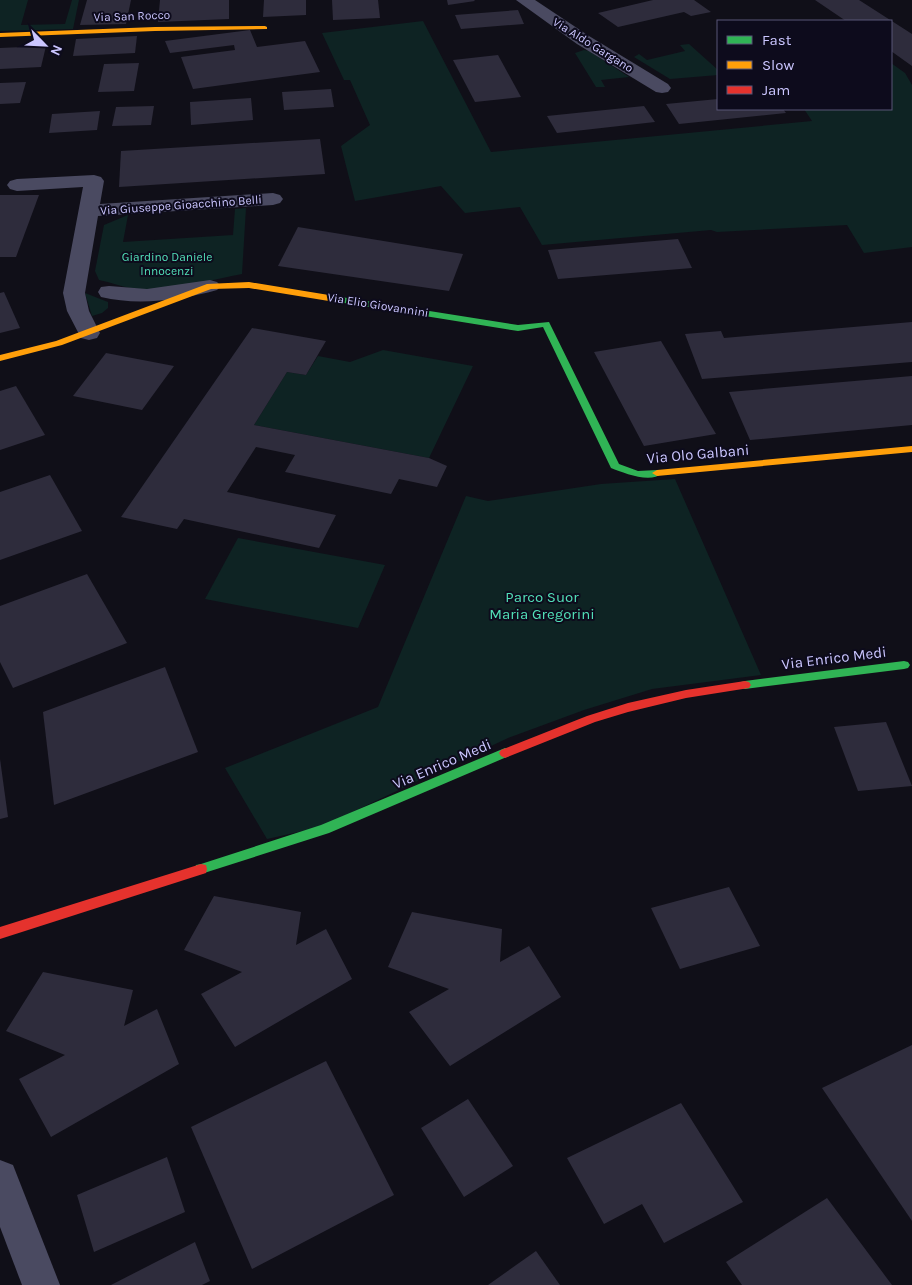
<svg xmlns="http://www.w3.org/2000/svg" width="912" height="1285" font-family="Karla,sans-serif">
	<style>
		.green { fill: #0e2323 }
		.building { fill: #2e2c3c }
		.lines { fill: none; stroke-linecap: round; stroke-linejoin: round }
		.street { fill: #4a4a61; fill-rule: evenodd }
		.fast { fill: #30b455; fill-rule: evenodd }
		.slow { fill: #ff9f0a; fill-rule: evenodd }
		.jam { fill: #e5322d; fill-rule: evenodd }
		.labels { text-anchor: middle; stroke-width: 4; stroke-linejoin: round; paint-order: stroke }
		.far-street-label { font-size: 12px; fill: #cbc6ff; stroke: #0d0b1c }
		.far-park-label { font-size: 12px; fill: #52e0b8; stroke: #0d0b1c }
		.street-label { font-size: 15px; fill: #cbc6ff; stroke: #0d0b1c }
		.park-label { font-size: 15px; fill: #52e0b8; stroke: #0d0b1c }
	</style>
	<rect width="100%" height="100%" fill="#100f18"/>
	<g class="green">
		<path d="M0 0H28L21 25 65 24 72 0H79L73 29 0 31Z"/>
		<path d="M423 21 491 152 812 121 804 109H891V63L905 73 912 85V247L864 253 847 225 717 232 711 230 542 245 520 207 465 213 441 186 355 201 341 146 370 125 350 80H344L322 33Z"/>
		<path d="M689 44 718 70V75L670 79 634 57 639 54 647 60 685 51 680 45Z"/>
		<path d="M584 50 589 51 629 77 601 80 605 87H596L575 53Z"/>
		<path d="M246 208 242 274C206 281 167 293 130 288 120 286 109 282 99 280L95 271 104 225 128 215 123 242 233 235 235 209Z"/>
		<path d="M85 293 108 302V308L102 313 92 316Z"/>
		<path d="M383 350 473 366 429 458 254 425 287 372 306 375 318 356 350 362Z"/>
		<path d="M675 479 761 675 652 689 584 710 508 738 321 827 267 839 225 768 378 707 466 496 488 501 601 484Z"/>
		<path d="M238 538 385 565 358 628 205 599Z"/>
	</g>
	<g class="building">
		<path d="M87 0H131L126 24 80 25Z"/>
		<path d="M160 0H229V19L158 22Z"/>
		<path d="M264 0H306V15L263 17Z"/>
		<path d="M332 0H378L380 18 333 20Z"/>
		<path d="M447 0H474L475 1 448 5Z"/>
		<path d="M653 0H694L711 12 691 16 684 12 618 27 598 13Z"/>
		<path d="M815 0H859L912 34V66L891 51V21H846Z"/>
		<path d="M518 10 524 24 461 29 455 15Z"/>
		<path d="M250 30 257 47 305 41 320 72 193 89 181 57 235 50 234 45 170 53 165 41Z"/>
		<path d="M137 36 135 53 73 56 76 39Z"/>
		<path d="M46 46 41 67 0 69V48Z"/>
		<path d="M498 55 521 97 475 102 453 60Z"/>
		<path d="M139 63 134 91 98 92 104 64Z"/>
		<path d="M26 82 20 103 0 104V83Z"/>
		<path d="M331 89 334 107 284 110 282 92Z"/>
		<path d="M251 98 253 120 191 125 190 102Z"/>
		<path d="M718 99V109H783L786 113 679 124 666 104Z"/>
		<path d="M154 106 151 125 112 126 116 107Z"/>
		<path d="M644 106 655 122 557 133 547 116Z"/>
		<path d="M100 111 97 130 49 133 52 114Z"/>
		<path d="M320 139 325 174 119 187 121 151Z"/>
		<path d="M0 195H39L16 257H0Z"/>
		<path d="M298 227 463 254 449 291 278 266Z"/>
		<path d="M678 239 692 268 558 279 548 250Z"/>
		<path d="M4 292 20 328 0 333V293Z"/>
		<path d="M912 322V362L702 379 685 334 721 331 724 338Z"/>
		<path d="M252 328 326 341 306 375 287 372 254 425 429 458 447 466 437 487 399 479 391 494 285 472 295 455 256 447 227 492 336 515 319 548 184 519 177 529 121 517Z"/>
		<path d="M661 341 716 434 644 446 594 352Z"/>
		<path d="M106 353 174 366 142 410 73 396Z"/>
		<path d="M912 376V425L750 440 729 392Z"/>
		<path d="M16 386 45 435 0 450V391Z"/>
		<path d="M50 475 82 531 0 560V492Z"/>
		<path d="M87 574 127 643 13 688 0 662V606Z"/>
		<path d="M165 667 198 752 54 805 43 712Z"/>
		<path d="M886 722 912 786 858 791 834 727Z"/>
		<path d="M0 759 8 817 0 819Z"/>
		<path d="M729 887 760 946 680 969 651 908Z"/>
		<path d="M214 896 301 912 296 945 326 929 352 979 235 1047 201 994 242 972 184 950Z"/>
		<path d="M412 912 502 929 500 962 529 946 561 997 450 1066 409 1012 449 989 388 967Z"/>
		<path d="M43 972 133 990 124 1026 157 1009 179 1064 51 1137 19 1079 65 1055 6 1031Z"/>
		<path d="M912 1045V1221L822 1088Z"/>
		<path d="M326 1061 394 1195 252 1269 191 1127Z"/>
		<path d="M468 1099 513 1166 464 1197 421 1128Z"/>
		<path d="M681 1103 743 1202 664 1243 642 1204 604 1224 567 1158Z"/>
		<path d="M167 1157 185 1212 94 1252 77 1195Z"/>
		<path d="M827 1198 892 1285H742L726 1262Z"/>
		<path d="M195 1242 210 1281 202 1285H111Z"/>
		<path d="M536 1251 560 1285H488Z"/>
	</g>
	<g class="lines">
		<g class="street">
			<path d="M516 0H535L589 36 668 84 671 88 668 92 662 93 656 92 577 44Z"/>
			<path d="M94 175 101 177 104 181 100 204 273 193 280 195 283 199 280 203 273 205 98 216 85 293 89 311 100 333 97 338 89 340 81 338 67 311 63 293 83 187 17 191 10 189 7 185 10 181 17 179Z"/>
			<path d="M210 280 217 282 221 286 217 290C181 300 138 306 101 297L98 292 101 287 109 286 147 289Z"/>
			<path d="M0 1160 13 1165 60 1285H22L0 1227Z"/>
		</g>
		<g class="fast">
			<path d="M341 297 518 325 549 322 619 464 638 471 657 470 662 473C651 484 624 473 611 468L543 327 518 331 338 302 337 300Z"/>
			<path d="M904 661 908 662 910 665 908 668 904 669 745 689 741 688 739 685 741 682 745 681Z"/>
			<path d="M505 748 509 750 511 753 509 756 329 833 201 874 196 873 195 869 196 865 201 864 321 825Z"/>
		</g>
		<g class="slow">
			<path d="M265 26 267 27V29L155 31 0 37V33L155 27Z"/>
			<path d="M249 282 341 297 345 300 341 303 249 288 211 289 62 345 0 361V355L56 341 207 284Z"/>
			<path d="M912 446V452L657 476 652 473 657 470Z"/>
		</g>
		<g class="jam">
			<path d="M745 681 749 682 751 685 749 688 686 698 628 712 595 722 505 758 501 756 499 753 501 750 587 716 628 703 686 690Z"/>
			<path d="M201 864 206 865 207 869 206 873 0 939V927Z"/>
		</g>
	</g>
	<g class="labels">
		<g class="far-street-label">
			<text transform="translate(132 16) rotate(-2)" y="4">Via San Rocco</text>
			<text transform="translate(593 45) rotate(32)" y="4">Via Aldo Gargano</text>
			<text transform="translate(181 205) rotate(-4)" y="4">Via Giuseppe Gioacchino Belli</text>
			<text transform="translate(378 305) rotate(9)" y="4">Via Elio Giovannini</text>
		</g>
		<g class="far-park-label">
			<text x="167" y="261">Giardino Daniele<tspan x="167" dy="14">Innocenzi</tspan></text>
		</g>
		<g class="street-label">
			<text transform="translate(698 454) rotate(-5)" y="5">Via Olo Galbani</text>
			<text transform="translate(834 658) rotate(-7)" y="5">Via Enrico Medi</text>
			<text transform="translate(442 764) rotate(-23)" y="5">Via Enrico Medi</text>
		</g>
		<g class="park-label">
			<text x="542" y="602">Parco Suor<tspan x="542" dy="17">Maria Gregorini</tspan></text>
		</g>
	</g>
	<rect x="717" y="20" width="175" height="90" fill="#0d0b1c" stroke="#595677"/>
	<rect x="727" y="36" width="25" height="8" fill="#30b455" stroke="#595677"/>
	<text x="762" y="45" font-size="15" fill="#cbc6ff">Fast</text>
	<rect x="727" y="61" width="25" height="8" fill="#ff9f0a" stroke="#595677"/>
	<text x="762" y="70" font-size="15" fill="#cbc6ff">Slow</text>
	<rect x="727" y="86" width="25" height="8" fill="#e5322d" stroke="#595677"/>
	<text x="762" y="95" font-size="15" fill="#cbc6ff">Jam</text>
	<g transform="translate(45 45) rotate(114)" stroke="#0d0b1c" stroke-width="4" paint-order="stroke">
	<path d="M0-4L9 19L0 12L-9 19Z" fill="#cbc6ff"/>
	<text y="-8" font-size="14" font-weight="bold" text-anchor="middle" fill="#cbc6ff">N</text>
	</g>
</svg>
